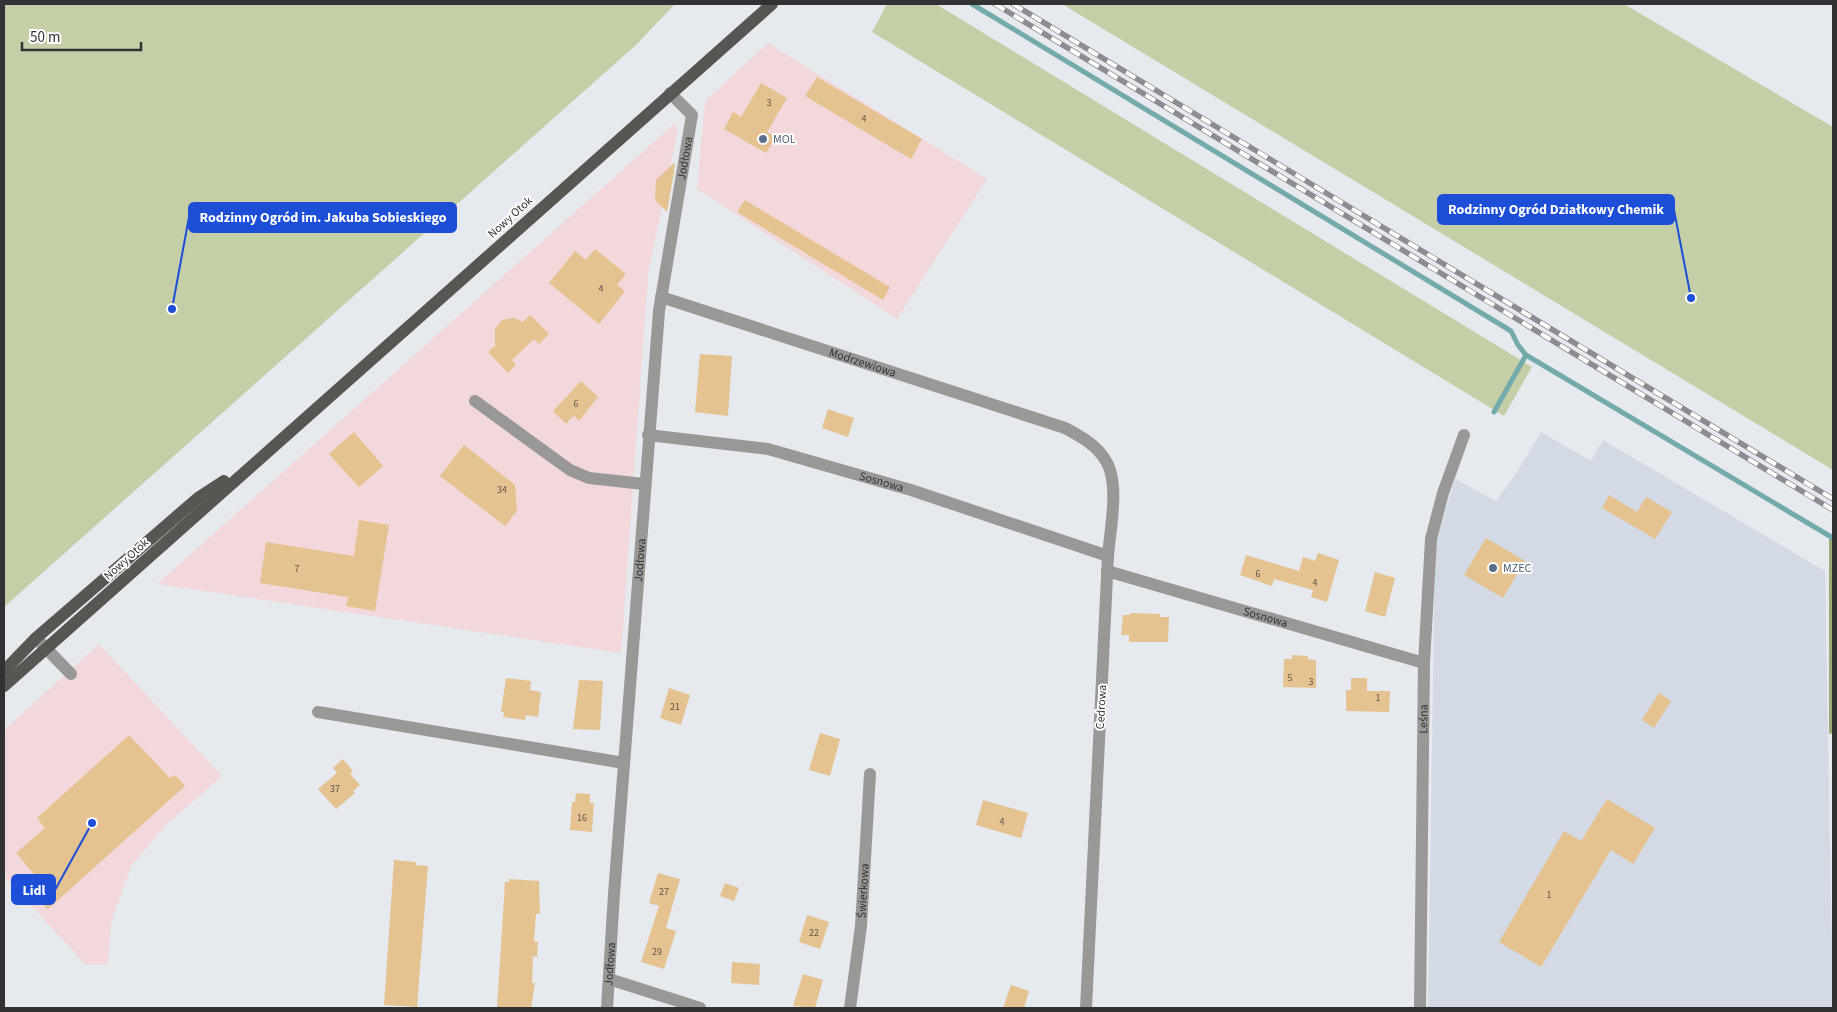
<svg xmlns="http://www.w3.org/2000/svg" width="1837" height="1012" font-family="'Source Sans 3',sans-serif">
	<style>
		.commercial { fill: #f2d8da }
		.built { fill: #d3dae5 }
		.green { fill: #c4cfa7 }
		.forest { fill: #9caa74 }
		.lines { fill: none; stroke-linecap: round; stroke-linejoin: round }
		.stream { stroke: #74aaab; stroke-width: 5 }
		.building { fill: #e4c390 }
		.minor { stroke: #999896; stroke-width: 12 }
		.major { stroke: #585653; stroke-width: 12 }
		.rail-casing { stroke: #8b8d91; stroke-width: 5.5 }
		.rail { stroke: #fff; stroke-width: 4; stroke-dasharray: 11; stroke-linecap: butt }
		.service-dot { fill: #5c6f8a; stroke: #fff; stroke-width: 2 }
		.labels { text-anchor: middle; stroke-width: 4; stroke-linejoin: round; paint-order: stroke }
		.number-label { font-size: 10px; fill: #5e564b }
		.service-label { font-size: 12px; fill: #4e5e75; stroke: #fff; text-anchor: start }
		.street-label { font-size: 12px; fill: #313234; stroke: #fff }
		.leader { fill: none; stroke: #1d4ed8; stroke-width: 2 }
		.callout-dot { fill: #1d4ed8; stroke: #fff; stroke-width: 2 }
		.callout { fill: #1d4ed8; stroke: #1d4ed8; stroke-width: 2 }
		.callout-label { font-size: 14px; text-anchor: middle; font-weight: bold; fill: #fff }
	</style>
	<rect width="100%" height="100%" fill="#e6e9ee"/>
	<g class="commercial">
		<path d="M768 43 987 179 897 319 697 189 705 101Z"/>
		<path d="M675 123 678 129 648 275 621 653 157 584Z"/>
		<path d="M99 644 222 776 165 826 131 866 111 923 108 964 86 965 4 876V730Z"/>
	</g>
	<path class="built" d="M1541 432 1591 461 1603 440 1825 571 1833 1008H1428L1435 547 1455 479 1496 501 1517 472Z"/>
	<g class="green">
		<path d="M4 4H675L636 45 4 607Z"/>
		<path d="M887 4H936L1532 367 1504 416 872 32Z"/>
		<path d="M1062 4H1624L1833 127V470Z"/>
	</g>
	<path class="forest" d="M1829 538 1833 540V733L1829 734Z"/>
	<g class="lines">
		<g class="stream">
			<path d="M972 4 1511 331 1518 345 1526 355 1833 538"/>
			<path d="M1494 412 1526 355"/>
		</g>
	</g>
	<g class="building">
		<path d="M817 77 922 139 911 159 805 96Z"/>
		<path d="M761 83 787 98 767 132 776 137 766 153 724 129 733 112 741 117Z"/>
		<path d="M675 162 674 172 667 212 655 200 656 180Z"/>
		<path d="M745 200 890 287 883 300 737 212Z"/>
		<path d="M595 249 626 274 617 285 625 291 599 324 549 283 575 251 586 260Z"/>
		<path d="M530 315 549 334 539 344 534 339 512 360 516 365 508 373 488 352 495 346V329L502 320 514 318 523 322Z"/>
		<path d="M700 354 732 356 728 416 695 412Z"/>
		<path d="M581 381 598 397 579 421 574 415 566 424 553 411Z"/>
		<path d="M828 409 854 418 848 437 822 428Z"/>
		<path d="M354 432 383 466 359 487 329 454Z"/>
		<path d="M464 445 515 485 517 511 505 526 440 476Z"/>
		<path d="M1609 495 1637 512 1646 497 1672 512 1655 539 1602 508Z"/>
		<path d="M359 520 389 525 375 611 346 606 348 597 260 583 266 542 354 556Z"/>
		<path d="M1486 538 1525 561 1503 598 1464 575Z"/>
		<path d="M1318 553 1339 560 1327 602 1311 597 1313 590 1274 579 1272 586 1240 575 1246 555 1299 571 1303 557 1315 561Z"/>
		<path d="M1375 572 1395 578 1385 617 1365 611Z"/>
		<path d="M1130 613 1160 614V617H1169L1168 642H1129V635H1121L1123 615H1130Z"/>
		<path d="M1292 655 1308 656V659L1316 660V688L1283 687 1284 659H1292Z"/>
		<path d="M506 678 531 681 530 690 541 692 538 717 526 715 525 720 503 717 504 712H501Z"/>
		<path d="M1351 678H1367V691H1390L1389 712 1346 711V690H1351Z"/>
		<path d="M579 680 603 681 600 730 573 729Z"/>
		<path d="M669 688 690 695 681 725 660 718Z"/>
		<path d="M1659 693 1671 701 1654 728 1642 720Z"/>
		<path d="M820 733 840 739 830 776 809 770Z"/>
		<path d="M129 735 170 778 175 775 185 786 48 909 29 891 40 881 16 853 45 828 37 818Z"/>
		<path d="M343 759 353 771 350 774 360 785 353 791 355 793 336 809 318 789 337 773 333 768Z"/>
		<path d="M576 793 590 794V803H594L592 832 570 830 572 802H575Z"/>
		<path d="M1607 799 1655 828 1633 864 1611 850 1541 967 1499 942 1564 831 1581 841Z"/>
		<path d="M983 800 1028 813 1021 838 976 825Z"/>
		<path d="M394 860 416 862V865L428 866 417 1007 384 1005Z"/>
		<path d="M658 873 680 879 666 928 676 931 664 969 641 962 659 906 649 903Z"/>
		<path d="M509 879 539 881 540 914H536L534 941 538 942 537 957 533 956 532 983H535L531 1008H497L505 882H509Z"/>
		<path d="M725 883 739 888 734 901 720 896Z"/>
		<path d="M807 915 829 922 820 949 799 942Z"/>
		<path d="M732 962 760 964 759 985 731 983Z"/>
		<path d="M803 974 823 980 815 1008 793 1006Z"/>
		<path d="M1011 985 1029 991 1024 1008H1003Z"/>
	</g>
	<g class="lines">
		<g class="minor">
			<path id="s1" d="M661 297 1065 428C1080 436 1097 445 1106 461 1120 484 1110 530 1108 556L1086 1008"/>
			<path d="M475 401 570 470 589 478 644 484"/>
			<path id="s2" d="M648 435 768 449 911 490 1108 556"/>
			<path id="s3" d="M1107 571 1424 663"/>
			<path d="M36 638 71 674"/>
			<path d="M318 712 624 763"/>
			<path d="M609 979 700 1008"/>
			<path id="s4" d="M607 1008 614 894 659 311 692 115 670 93"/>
			<path id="s5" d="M850 1008 861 926 870 774"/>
			<path id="s6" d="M1420 1008 1424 663 1431 539 1443 493 1464 435"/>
		</g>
		<g class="major">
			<path d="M4 671 36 638 198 498 224 481"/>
			<path d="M4 686 772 4"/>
		</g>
		<g class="rail-casing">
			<g id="rail">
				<path d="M995 4 1833 510"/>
				<path d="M1013 4 1833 499"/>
			</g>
		</g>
		<use href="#rail" class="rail"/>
	</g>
	<g class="service-dot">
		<circle cx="763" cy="139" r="5"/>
		<circle cx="1493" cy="568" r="5"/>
	</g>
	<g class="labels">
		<g class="number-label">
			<text x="769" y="106">3</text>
			<text x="864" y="122">4</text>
			<text x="601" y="292">4</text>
			<text x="576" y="407">6</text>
			<text x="502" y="493">34</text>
			<text x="297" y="572">7</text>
			<text x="1258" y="577">6</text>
			<text x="1315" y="586">4</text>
			<text x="1290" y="681">5</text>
			<text x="1311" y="685">3</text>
			<text x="1378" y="701">1</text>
			<text x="675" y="710">21</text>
			<text x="335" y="792">37</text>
			<text x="582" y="821">16</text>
			<text x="1002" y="825">4</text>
			<text x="664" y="895">27</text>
			<text x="1549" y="898">1</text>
			<text x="814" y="936">22</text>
			<text x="657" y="955">29</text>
		</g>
		<g class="service-label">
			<text x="773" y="143">MOL</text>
			<text x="1503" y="572">MZEC</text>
		</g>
		<g class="street-label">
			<text dy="4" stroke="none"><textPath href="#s4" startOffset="854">Jodłowa</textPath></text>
			<text transform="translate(510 217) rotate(-42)" y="4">Nowy Otok</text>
			<text dy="4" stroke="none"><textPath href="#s1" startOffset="212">Modrzewiowa</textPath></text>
			<text dy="4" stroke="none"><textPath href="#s2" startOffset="239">Sosnowa</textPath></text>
			<text transform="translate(126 559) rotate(-42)" y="4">Nowy Otok</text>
			<text dy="4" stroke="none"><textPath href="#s4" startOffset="449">Jodłowa</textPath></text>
			<text dy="4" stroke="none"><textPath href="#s3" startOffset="165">Sosnowa</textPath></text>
			<text transform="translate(1101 707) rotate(-87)" y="4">Cedrowa</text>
			<text dy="4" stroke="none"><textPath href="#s6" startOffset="289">Leśna</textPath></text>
			<text dy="4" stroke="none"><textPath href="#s5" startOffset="118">Świerkowa</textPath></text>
			<text dy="4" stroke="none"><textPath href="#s4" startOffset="44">Jodłowa</textPath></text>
		</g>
	</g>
	<path class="leader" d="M1691 298L1674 210M172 309L189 217M92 823L55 890"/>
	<g class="callout-dot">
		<circle cx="1691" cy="298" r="5"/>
		<circle cx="172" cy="309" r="5"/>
		<circle cx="92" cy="823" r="5"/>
	</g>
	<g class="callout">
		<rect x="1438" y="195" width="236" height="29" rx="5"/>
		<rect x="189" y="203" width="267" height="29" rx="5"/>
		<rect x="12" y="875" width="43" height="29" rx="5"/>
	</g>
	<g class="callout-label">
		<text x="1556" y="214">Rodzinny Ogród Działkowy Chemik</text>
		<text x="323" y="222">Rodzinny Ogród im. Jakuba Sobieskiego</text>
		<text x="34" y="895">Lidl</text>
	</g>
	<rect width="1837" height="1012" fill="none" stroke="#313234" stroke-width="10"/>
	<path d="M22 42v8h119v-8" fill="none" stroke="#313234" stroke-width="2.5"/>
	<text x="30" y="42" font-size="15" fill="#313234" stroke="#ffffff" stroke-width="4" paint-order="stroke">50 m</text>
</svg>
